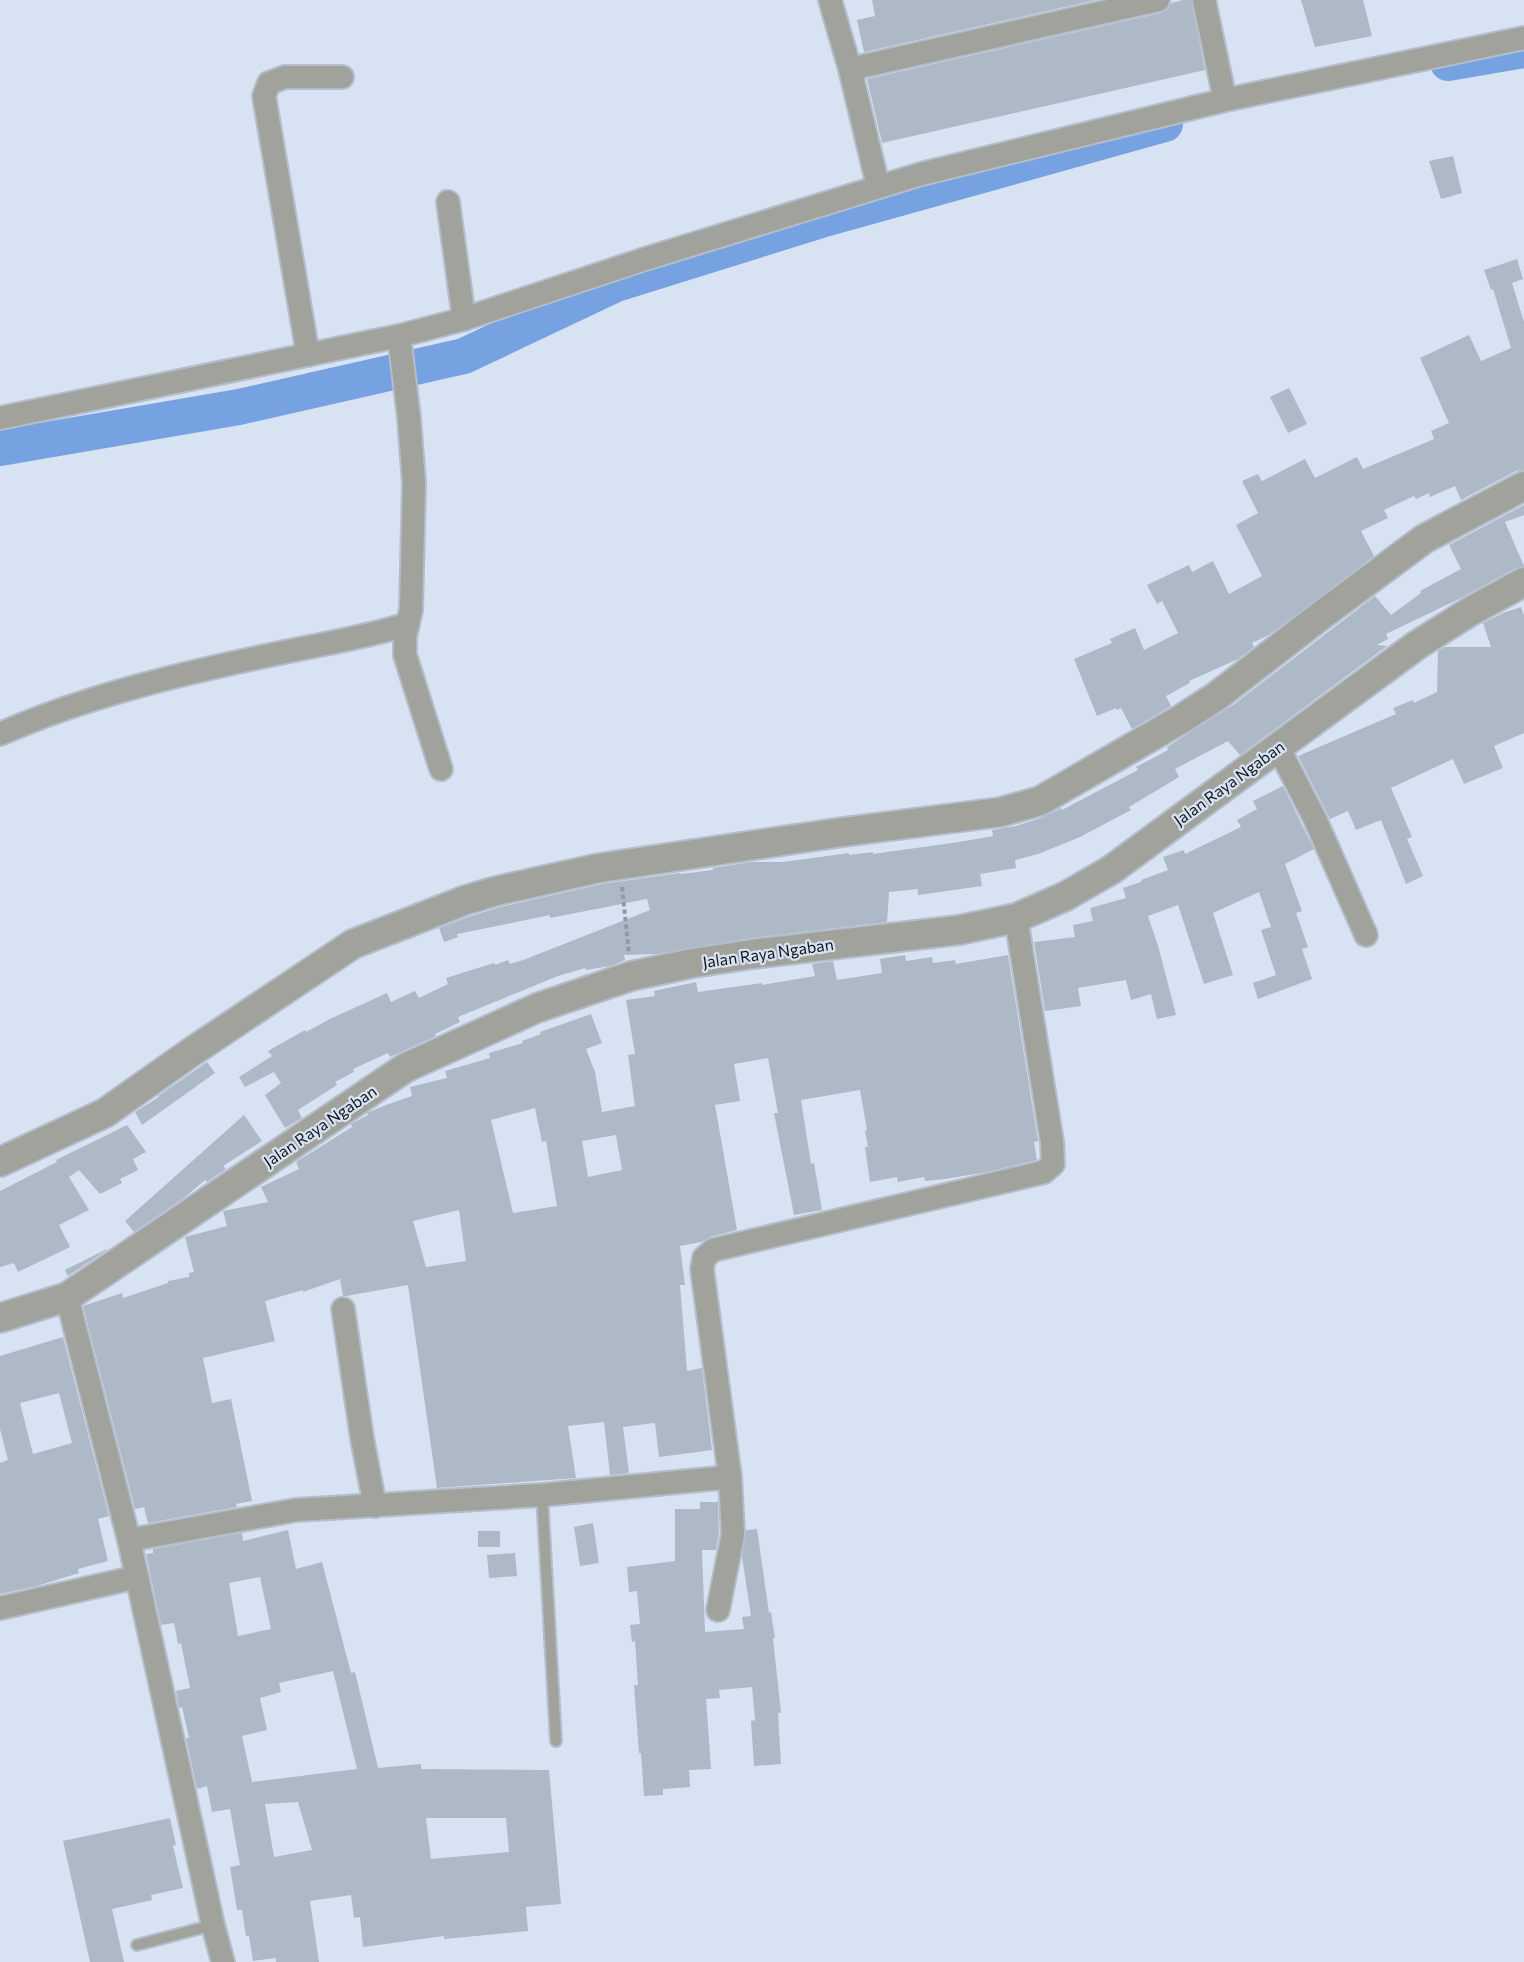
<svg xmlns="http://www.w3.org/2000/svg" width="1524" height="1962" font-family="Commissioner,sans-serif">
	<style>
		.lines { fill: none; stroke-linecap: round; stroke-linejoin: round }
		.river { stroke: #76a2e1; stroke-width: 36 }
		.building { fill: #aeb9c8; fill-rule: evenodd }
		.service-casing { stroke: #b3bdcb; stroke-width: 14 }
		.minor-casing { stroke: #b3bdcb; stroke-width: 26 }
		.tertiary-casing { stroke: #b3bdcb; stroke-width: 32 }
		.path { stroke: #9199a5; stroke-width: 4; stroke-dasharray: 4.5 3; stroke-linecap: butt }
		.service { stroke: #a0a29b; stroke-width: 10 }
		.minor { stroke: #a0a29b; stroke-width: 22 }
		.tertiary { stroke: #a0a29b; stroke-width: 28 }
		.labels { text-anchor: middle; stroke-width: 4.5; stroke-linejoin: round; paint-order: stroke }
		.street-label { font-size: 16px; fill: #111419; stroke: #d7e2f2 }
	</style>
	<rect width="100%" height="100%" fill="#d7e2f2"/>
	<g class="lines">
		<g class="river">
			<path d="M1448 63 1524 50"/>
			<path d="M0 448 239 407 464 356 616 284 821 220 1165 124"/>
		</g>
	</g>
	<g class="building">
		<path d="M872 0H1096L864 52 857 20 875 16Z"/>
		<path d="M1183 0H1191L1205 70 882 143 867 79 1161 13 1168 9 1171 3Z"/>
		<path d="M1301 0H1363L1372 36 1315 47Z"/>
		<path d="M1453 156 1462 193 1441 199 1429 161Z"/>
		<path d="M1517 259 1523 279 1512 283 1524 322V470L1516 471 1461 500 1455 486 1430 497 1429 493 1416 499 1414 496 1384 510 1388 518 1361 531 1374 556 1269 635 1252 643 1254 647 1238 659 1189 681 1190 683 1166 696 1171 706 1132 729 1121 708 1117 710 1116 708 1097 716 1074 659 1112 643 1110 639 1135 628 1144 650 1178 633 1162 601 1157 604 1147 585 1189 565 1192 572 1213 561 1229 594 1262 576 1236 525 1258 513 1242 481 1258 474 1262 481 1305 459 1315 478 1357 457 1363 469 1434 439 1431 431 1449 423 1420 358 1469 335 1481 361 1511 348 1493 289 1491 290 1484 270Z"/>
		<path d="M1289 388 1307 424 1288 433 1270 397Z"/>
		<path d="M1524 505V515L1505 522 1524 566 1516 568 1459 599 1386 634 1388 639 1377 645 1387 646 1240 755 1228 741 1175 769 1179 777 1129 807 1131 810 1080 837 1038 854 1015 860 1016 868 980 874 982 886 918 895V889L889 892 887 922 751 938 656 954 624 955 625 960 610 966 586 970 585 968 558 976 458 1017 460 1022 435 1034 436 1036 390 1057 388 1053 353 1069 354 1072 335 1082 337 1085 298 1110 302 1118 285 1128 265 1095 281 1083 274 1072 245 1087 239 1077 272 1056 268 1051 305 1030 306 1032 330 1019 387 993 391 1002 415 991 419 998 448 984 446 978 494 963 495 965 508 960 510 964 526 959 650 910 647 899 550 918V915L487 928 457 934 458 937 444 942 439 928 471 916 500 907 602 884 680 873 681 874 713 870V868L751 862H783L849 853V855L873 852V854L959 842 993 836 992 830 1016 826 1044 817 1061 808 1062 810 1138 770 1136 767 1168 750 1167 747 1233 705 1375 596 1391 615 1421 593 1420 591 1461 569 1449 545Z"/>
		<path d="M1521 607 1524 616V733L1494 746 1503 768 1464 784 1453 759 1391 788 1412 837 1407 839 1423 876 1406 884 1381 820 1356 830 1348 811 1330 819 1298 756 1396 714 1393 708 1413 700 1414 703 1437 692 1438 651 1445 647H1491L1483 623 1503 613Z"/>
		<path d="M1283 786 1314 849 1285 864 1302 911 1296 913 1308 947 1302 949 1312 979 1258 999 1253 983 1276 975 1261 930 1271 927 1259 892 1213 913 1233 975 1204 984 1178 905 1148 916 1159 949 1176 1015 1157 1019 1151 994 1131 1000 1126 980 1078 988 1081 1006 1045 1011 1034 942 1075 937 1073 925 1093 921 1090 908 1126 898 1123 888 1141 882V880L1168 870 1163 857 1184 850 1185 854 1241 827 1237 820 1257 809 1253 801Z"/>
		<path d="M905 955 906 961 932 957 933 963 955 960 956 964 1008 955 1038 1141 1034 1142 1037 1160 987 1172 945 1179 925 1181 924 1177 898 1182 897 1177 870 1182 865 1147H868L865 1131 867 1130 860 1090 801 1100 811 1164 814 1163 822 1210 794 1215 774 1113H778L768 1058 734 1064 740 1101 715 1105 737 1230 710 1237 701 1242 680 1246 685 1285H680L687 1371 702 1368 712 1450 659 1457 655 1423 623 1427 629 1473 610 1475 604 1422 568 1426 576 1478 437 1488 408 1285 346 1296H343L340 1279 303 1292V1290L265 1301 275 1341 203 1358 212 1403 231 1399 252 1501 236 1504 237 1507 148 1523 144 1507 135 1509 83 1306 122 1293 123 1298 168 1283V1281L189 1277V1273L194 1272 185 1237 227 1226 223 1211 268 1202 261 1187 299 1169 296 1162 352 1127 351 1124 368 1115 367 1113 386 1105 412 1096 410 1087 447 1078 445 1071 490 1058 489 1053 523 1043 522 1041 541 1034 540 1032 591 1014 602 1043 586 1049 595 1072 602 1112 635 1106 628 1055 635 1054 626 1000 655 996 654 991 696 982 698 992 762 983V985L815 976 812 964 833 961 837 980 882 973 880 959ZM535 1108 542 1142 546 1141 557 1206 513 1213 491 1120ZM616 1135 622 1170 588 1177 582 1141ZM459 1210 466 1261 426 1267 413 1221Z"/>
		<path d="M207 1062 215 1073 142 1125 135 1112 159 1097 158 1096Z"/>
		<path d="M244 1115 262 1141 223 1166 226 1169 207 1182 205 1180 184 1198 134 1232 125 1221Z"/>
		<path d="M127 1125 146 1152 133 1159 138 1170 120 1179 122 1183 100 1194 79 1170 69 1177 89 1210 59 1225 70 1247 18 1272 14 1263 0 1267V1191L57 1162 56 1160Z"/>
		<path d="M107 1249V1250L68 1276 65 1270Z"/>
		<path d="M63 1337 109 1516 98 1519 108 1561 78 1569 79 1573 37 1586 0 1594V1463L8 1460 0 1429V1356ZM59 1393 72 1443 33 1454 20 1403Z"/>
		<path d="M700 1502H718L719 1533 716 1550H702L705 1632 744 1629 742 1617 751 1616 742 1557 746 1530 757 1529 769 1613 771 1612 775 1638H773L781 1713H778L781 1764 754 1766 751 1721 755 1720 752 1687 719 1690 720 1698 706 1699 711 1769 689 1770 690 1787 663 1789V1795L644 1796 641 1753H639L634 1685H638L635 1641 632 1642 630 1625 640 1624 637 1591 629 1592 627 1567 675 1561V1509H700Z"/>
		<path d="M593 1523 599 1563 580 1566 574 1527Z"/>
		<path d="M288 1530 296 1569 322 1562 351 1673 355 1672 378 1768 421 1764V1769L549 1770 561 1904 526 1907 528 1931 444 1939V1936L363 1947 360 1917 354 1918 351 1895 310 1901 319 1962H276V1958L253 1961 249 1936H246L242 1910H237L230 1867 240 1865 230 1809 212 1812 207 1786 197 1789 186 1738H189L182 1707 179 1708 176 1691 190 1688 181 1643 178 1644 174 1623 161 1625 146 1554 153 1553V1549L242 1533 243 1541ZM260 1577 271 1629 238 1636 229 1583ZM333 1671 357 1769 252 1782 242 1736 267 1730 260 1698 281 1692 279 1683ZM298 1802 312 1850 274 1857 265 1804ZM426 1818H506L509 1852 431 1859Z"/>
		<rect x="478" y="1531" width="22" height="16"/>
		<path d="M515 1553 517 1576 489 1578 487 1555Z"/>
		<path d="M170 1818 176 1845 173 1846 183 1888 151 1895 152 1900 112 1909 124 1962H90L63 1841Z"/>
	</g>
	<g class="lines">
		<g class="service-casing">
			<g id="service">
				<path d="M542 1495 556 1741"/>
				<path d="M137 1945 213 1925"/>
			</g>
		</g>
		<g class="minor-casing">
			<g id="minor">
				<path d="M830 0 850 69 878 186"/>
				<path d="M1204 0 1225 100"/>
				<path d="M850 69 1158 0"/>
				<path d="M448 202 464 319"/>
				<path d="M399 336 409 418 414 483 411 610 405 636V655L441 769"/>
				<path d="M308 355 264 96 269 83 285 77H342"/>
				<path d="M0 418 399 336 464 319 645 259 921 174 1225 100 1524 38"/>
				<path d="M0 734C86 696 183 673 275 654 320 644 364 638 408 624"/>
				<path d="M1278 747 1315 819 1366 935"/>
				<path d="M67 1297 129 1540 213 1925 223 1962"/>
				<path d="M343 1309 362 1438 375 1506"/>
				<path d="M129 1540 296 1510 542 1495 730 1477"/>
				<path d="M0 1608 137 1577"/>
				<path d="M718 1610 733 1534 730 1477 702 1269 704 1258 713 1250 1044 1172 1053 1164 1052 1142 1016 918"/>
			</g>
		</g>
		<g class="tertiary-casing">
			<g id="tertiary">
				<path d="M0 1162 105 1113 193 1051 353 944 466 900 496 891 599 868 843 832 1001 812 1040 801 1183 718 1217 696 1319 617 1424 539 1524 486"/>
				<path d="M0 1318 67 1297 405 1068 537 1008 631 976 693 963 753 954 959 930 1016 918 1066 896 1111 870 1417 645 1471 611 1524 582"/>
			</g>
		</g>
		<path class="path" d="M622 887 629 954"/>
		<use href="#service" class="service"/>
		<use href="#minor" class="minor"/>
		<use href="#tertiary" class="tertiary"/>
	</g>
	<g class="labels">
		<g class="street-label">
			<text transform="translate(1229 783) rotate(-36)" y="6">Jalan Raya Ngaban</text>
			<text transform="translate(768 953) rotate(-8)" y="6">Jalan Raya Ngaban</text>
			<text transform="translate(320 1126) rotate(-34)" y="6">Jalan Raya Ngaban</text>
		</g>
	</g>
</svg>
